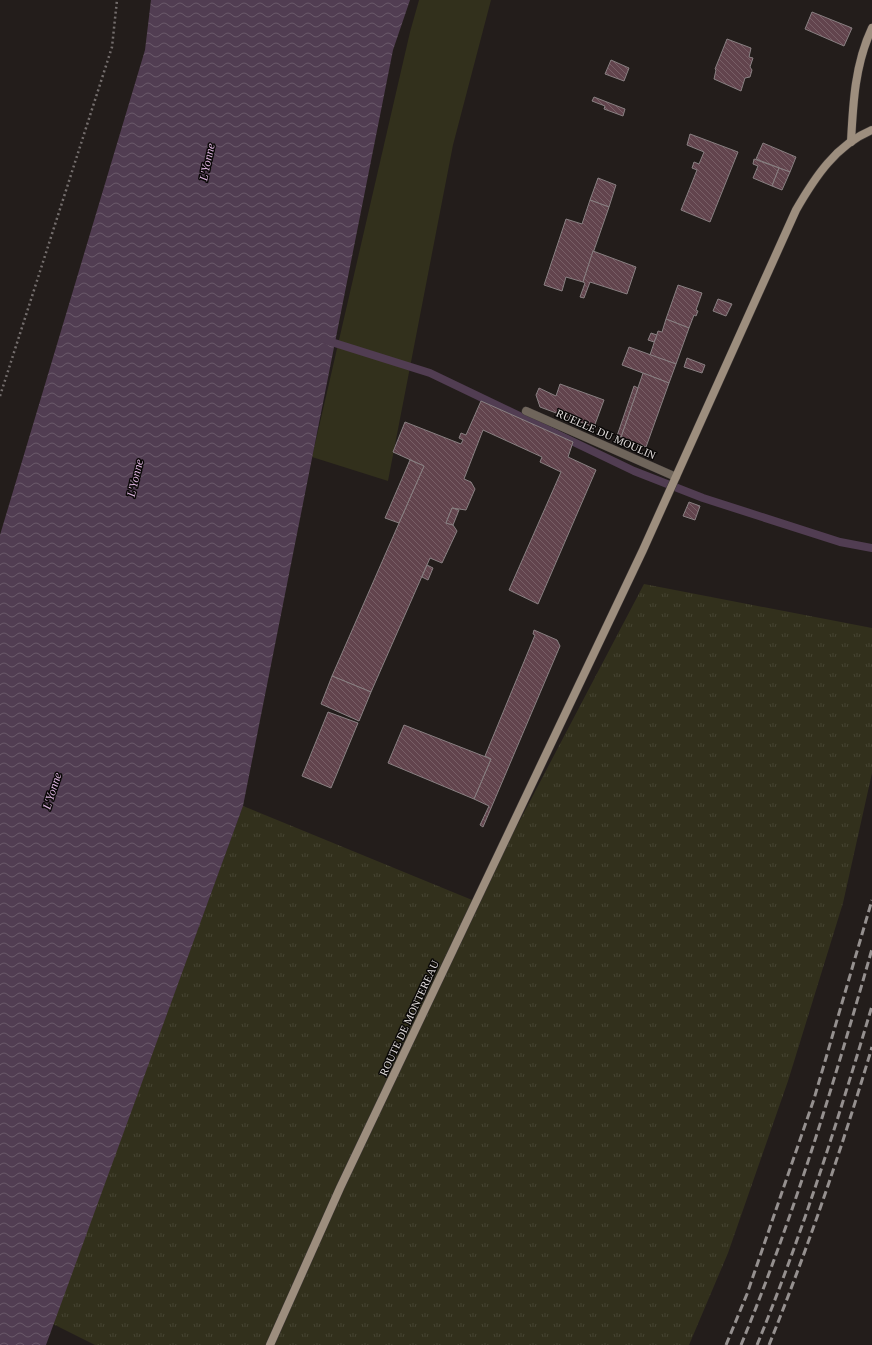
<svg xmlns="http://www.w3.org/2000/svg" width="872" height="1345" font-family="'Times New Roman',serif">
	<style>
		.grass { fill: url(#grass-tufts) }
		.park { fill: #32301c }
		.water { fill: url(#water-waves) }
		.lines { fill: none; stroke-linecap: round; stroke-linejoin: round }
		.stream { stroke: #513d52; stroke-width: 8 }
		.building { fill: url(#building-back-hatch); stroke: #898082 }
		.lane-casing { stroke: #3e3836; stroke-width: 9 }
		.secondary-casing { stroke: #3e3836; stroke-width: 9 }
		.path { stroke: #746e6d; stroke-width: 2.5; stroke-dasharray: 2 3; stroke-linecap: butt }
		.lane { stroke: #6f655b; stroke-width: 8 }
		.secondary { stroke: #9d8e7e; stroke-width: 8 }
		.rail { stroke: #95908f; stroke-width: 3; stroke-dasharray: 8 4; stroke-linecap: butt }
		.labels { text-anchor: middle; stroke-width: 3; stroke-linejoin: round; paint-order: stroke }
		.street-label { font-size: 11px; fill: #e2dddc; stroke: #0a0807 }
		.water-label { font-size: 12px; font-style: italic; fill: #deb5e0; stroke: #0a0807 }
	</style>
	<defs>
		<pattern id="grass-tufts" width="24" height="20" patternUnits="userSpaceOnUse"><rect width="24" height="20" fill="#32301c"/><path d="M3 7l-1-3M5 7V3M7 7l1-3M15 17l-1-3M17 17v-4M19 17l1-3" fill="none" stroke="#464432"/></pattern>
		<pattern id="water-waves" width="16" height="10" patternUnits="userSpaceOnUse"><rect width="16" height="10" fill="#513d52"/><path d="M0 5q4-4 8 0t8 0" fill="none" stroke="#6a596a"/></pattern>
		<pattern id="building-back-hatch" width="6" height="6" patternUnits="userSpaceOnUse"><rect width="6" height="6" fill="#62444d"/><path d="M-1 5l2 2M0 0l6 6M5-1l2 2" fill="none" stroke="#785f66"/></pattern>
	</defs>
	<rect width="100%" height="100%" fill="#231d1b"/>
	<path class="grass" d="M644 584 872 628V773L843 903 788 1081 728 1253 689 1345H95L53 1324 243 806 477 902Z"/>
	<path class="park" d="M419 0H491L453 145 388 481 312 457 410 32Z"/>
	<path class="water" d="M151 0H410L393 50 243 806 46 1345H0V535L145 50Z"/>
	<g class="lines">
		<path class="stream" d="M325 340 430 373 634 471 703 498 840 542 872 548"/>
	</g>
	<g class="building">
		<path d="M812 12 852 28 844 46 805 29Z"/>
		<path d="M727 39 751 48 749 57 753 58 750 67 752 70 750 77 745 78 741 91 714 79 716 70 715 69Z"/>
		<path d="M611 60 629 68 624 81 605 74Z"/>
		<path d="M594 97 625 109 623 116 604 109 605 106 592 101Z"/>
		<path d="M690 134 738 152 710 222 681 210 697 170 692 168 694 162 699 164 704 152 687 145Z"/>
		<path d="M763 143 796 157 790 172 756 159Z"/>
		<path d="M754 159 779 168 772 186 753 178 758 166 753 164Z"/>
		<path d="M779 168 790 172 782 190 772 186Z"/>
		<path d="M598 178 616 185 609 207 590 200Z"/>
		<path d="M590 200 609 207 583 282 566 277 562 291 544 285 566 219 582 224Z"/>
		<path d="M593 251 636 267 627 294 590 282 584 298 580 297 585 283 583 282Z"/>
		<path d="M678 285 702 293 696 310 698 311 696 316 694 315 689 328 666 319Z"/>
		<path d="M718 299 732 304 726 316 713 311Z"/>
		<path d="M666 319 689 328 676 364 650 355 658 331 662 332Z"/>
		<path d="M651 333 657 335 654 342 648 340Z"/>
		<path d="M629 347 676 364 669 383 622 365Z"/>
		<path d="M687 358 705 365 702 373 684 367Z"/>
		<path d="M643 373 669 383 646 447 621 437Z"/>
		<path d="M560 384 604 400 594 427 540 407 536 395 539 388 556 396Z"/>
		<path d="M634 386 638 388 621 437 617 436Z"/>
		<path d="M481 401 573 442 568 457 596 470 538 604 509 590 561 472 540 462 542 457 483 430 464 479 471 482 475 489 466 510 452 508 446 523 453 525 457 531 442 563 430 558 371 692 332 676 424 466 393 452 405 422 461 444 463 440 459 438 461 433 466 435Z"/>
		<path d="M410 460 424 466 399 523 385 518Z"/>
		<path d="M689 502 700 506 695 520 683 516Z"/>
		<path d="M452 508 459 510 453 525 446 523Z"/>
		<path d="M427 565 433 568 428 580 422 577Z"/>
		<path d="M534 630 557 640 560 646 483 827 480 825 489 806 474 799 491 759 485 756 535 635 533 634Z"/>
		<path d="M332 676 371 692 359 721 321 704Z"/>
		<path d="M328 712 358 723 331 788 302 776Z"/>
		<path d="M404 725 491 759 474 799 388 763Z"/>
	</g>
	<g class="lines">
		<g class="lane-casing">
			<path id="lane" d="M526 411 676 477"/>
		</g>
		<g class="secondary-casing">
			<g id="secondary">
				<path d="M851 142C853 103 855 64 872 28"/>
				<path d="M270 1345 340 1188 643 550 796 210C815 177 836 145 872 130"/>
			</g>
		</g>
		<path class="path" d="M0 396 112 47 117 0"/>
		<use href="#lane" class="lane"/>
		<use href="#secondary" class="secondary"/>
		<g class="rail">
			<path d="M726 1345 747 1294 814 1099 872 900"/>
			<path d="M741 1345C794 1216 834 1083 872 949"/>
			<path d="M757 1345C802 1235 838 1120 872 1006"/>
			<path d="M769 1345C808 1248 842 1148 872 1047"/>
		</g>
	</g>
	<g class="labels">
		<g class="street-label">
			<text transform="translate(606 434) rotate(24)" y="4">RUELLE DU MOULIN</text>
			<text transform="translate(409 1018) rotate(-65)" y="4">ROUTE DE MONTEREAU</text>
		</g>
		<g class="water-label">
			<text transform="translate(207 162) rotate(-78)" y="4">L'Yonne</text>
			<text transform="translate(135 478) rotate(-77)" y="4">L'Yonne</text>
			<text transform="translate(52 791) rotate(-72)" y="4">L'Yonne</text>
		</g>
	</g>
</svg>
